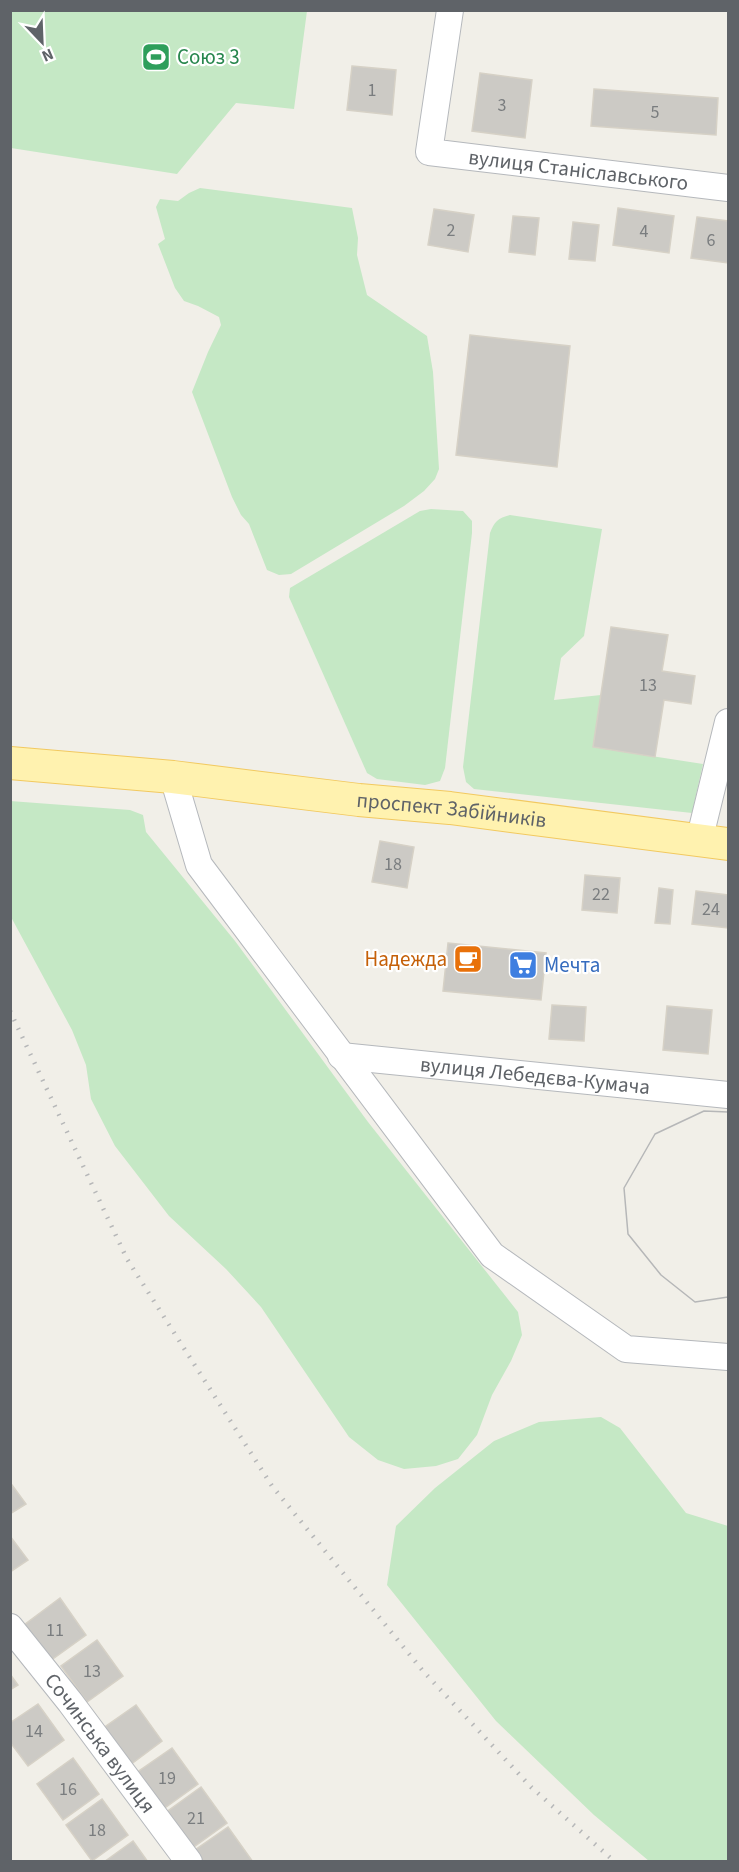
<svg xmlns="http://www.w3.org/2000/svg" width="739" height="1872" font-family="'Source Sans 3',sans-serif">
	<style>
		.green { fill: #c5e8c5 }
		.building { fill: #cccac5; stroke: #d6d1c6; stroke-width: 1.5 }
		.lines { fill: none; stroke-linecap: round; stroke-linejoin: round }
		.minor-casing { stroke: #b5b8bc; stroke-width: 28 }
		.major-casing { stroke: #f2c960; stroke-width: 34 }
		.minor { stroke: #fff; stroke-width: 26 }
		.major { stroke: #fff2af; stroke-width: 32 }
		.tram { stroke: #b6b7b8; stroke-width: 1.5 }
		.rail { stroke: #b6b7b8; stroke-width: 4.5; stroke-dasharray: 1.5 8; stroke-linecap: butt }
		.labels { text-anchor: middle; stroke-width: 4.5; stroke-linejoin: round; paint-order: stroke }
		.number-label { font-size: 18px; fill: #7a7d7f }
		.leisure-label { font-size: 21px; fill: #27864d; stroke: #fff; text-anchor: start }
		.street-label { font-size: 21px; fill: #5f6368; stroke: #fff }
		.food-label { font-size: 21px; fill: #c56008; stroke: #fff; text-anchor: end }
		.shop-label { font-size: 21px; fill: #366cbe; stroke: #fff; text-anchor: start }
	</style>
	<rect width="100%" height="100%" fill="#f1efe8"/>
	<g class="green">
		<path d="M10 11H307L294 109 236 103 177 174 11 148Z"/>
		<path d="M200 188 352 208 358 238 357 255 367 295 427 336 433 372 439 469 435 479 424 491 404 506 291 574 279 575 267 570 249 524 241 515 232 497 192 392 208 352 221 325 219 317 198 306 184 301 175 288 158 244 165 239 156 207 160 199 178 201 189 193Z"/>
		<path d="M431 509 463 511 472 521V533L445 768 440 781 425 785 377 779 367 773 289 597 290 588 420 511Z"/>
		<path d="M510 515 602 529 584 636 561 658 554 700 601 695 593 747 703 764 692 813 474 789 466 782 463 767 490 533C494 522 498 518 510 515Z"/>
		<path d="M10 801 130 810 143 815 146 832 235 941 368 1122 518 1312 522 1335 511 1361 492 1395 477 1435 458 1459 436 1466 404 1469 378 1460 349 1437 261 1307 226 1269 169 1216 115 1146 91 1099 86 1065 72 1030 11 917Z"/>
		<path d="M601 1417 620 1428 686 1513 728 1526V1861H649L594 1815 496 1721 387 1585 396 1526 435 1488 494 1441 539 1422Z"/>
	</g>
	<g class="building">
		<path d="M352 66 396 70 392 115 347 110Z"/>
		<path d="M480 73 532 80 525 138 472 131Z"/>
		<path d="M594 89 718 98 716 135 591 126Z"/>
		<path d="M618 208 674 216 669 253 613 245Z"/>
		<path d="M434 209 474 215 468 252 428 245Z"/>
		<path d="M513 216 539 218 535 255 509 252Z"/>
		<path d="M697 217 728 221V263L691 258Z"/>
		<path d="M573 222 599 225 595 261 569 259Z"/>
		<path d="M470 335 570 346 557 467 456 455Z"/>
		<path d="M611 627 668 635 662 671 695 676 691 704 664 700 655 757 593 747Z"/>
		<path d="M380 841 414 847 407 888 372 882Z"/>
		<path d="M585 875 620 878 617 913 582 910Z"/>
		<path d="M659 888 673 890 670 924 655 923Z"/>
		<path d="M696 891 728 895V928L692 924Z"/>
		<path d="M448 943 546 953 541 1000 443 991Z"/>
		<path d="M552 1005 586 1007 584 1041 549 1039Z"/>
		<path d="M667 1006 712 1010 708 1054 663 1050Z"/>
		<path d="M12 1485 26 1504 10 1514V1486Z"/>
		<path d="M10 1536 28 1560 10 1572Z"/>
		<path d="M60 1598 86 1635 50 1661 24 1625Z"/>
		<path d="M97 1640 123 1676 87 1702 61 1666Z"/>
		<path d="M10 1674 18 1685 10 1690Z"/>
		<path d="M38 1704 64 1740 28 1766 10 1742V1723Z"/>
		<path d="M136 1705 162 1741 126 1768 99 1731Z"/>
		<path d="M172 1748 198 1784 162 1810 136 1773Z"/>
		<path d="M73 1758 99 1794 63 1820 37 1784Z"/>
		<path d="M201 1787 227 1823 191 1849 165 1813Z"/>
		<path d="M102 1799 128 1835 92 1861 66 1825Z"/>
		<path d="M228 1827 253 1862H198L192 1852Z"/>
		<path d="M133 1841 148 1862H104Z"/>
	</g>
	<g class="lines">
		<g class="minor-casing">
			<g id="minor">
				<path id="s1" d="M450 10 429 152 728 188"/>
				<path d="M173 777 199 865 492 1255 626 1349 728 1357"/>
				<path d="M699 841 728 722"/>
				<path id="s2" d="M341 1056 728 1095"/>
				<path id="s3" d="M10 1627 70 1702 189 1862"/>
			</g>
		</g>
		<g class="major-casing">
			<g id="major">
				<path id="s4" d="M10 763 173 777 359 800 450 808 728 844"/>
			</g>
		</g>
		<use href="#minor" class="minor"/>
		<use href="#major" class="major"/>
		<path class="tram" d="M728 1112 704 1111 655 1134 624 1188 628 1234 661 1275 695 1302 728 1297"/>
		<path class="rail" d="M10 1011 127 1259 272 1486 423 1671 531 1787 615 1862"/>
	</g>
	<defs>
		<g id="stadium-square" transform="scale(1.5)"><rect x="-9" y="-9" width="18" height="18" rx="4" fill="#2e9e5b" stroke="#fff"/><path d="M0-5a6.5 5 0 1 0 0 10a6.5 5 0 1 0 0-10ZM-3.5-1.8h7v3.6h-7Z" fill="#fff"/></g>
		<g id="cafe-square" transform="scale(1.5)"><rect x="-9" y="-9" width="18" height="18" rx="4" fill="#e8710a" stroke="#fff"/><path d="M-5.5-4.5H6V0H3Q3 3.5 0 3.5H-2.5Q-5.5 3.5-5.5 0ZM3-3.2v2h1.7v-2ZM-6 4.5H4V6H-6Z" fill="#fff"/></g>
		<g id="supermarket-square" transform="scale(1.5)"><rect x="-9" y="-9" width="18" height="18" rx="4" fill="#3f7fe0" stroke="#fff"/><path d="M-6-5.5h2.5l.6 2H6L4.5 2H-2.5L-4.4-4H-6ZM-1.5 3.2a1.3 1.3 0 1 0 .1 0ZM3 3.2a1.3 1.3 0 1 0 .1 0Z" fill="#fff"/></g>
	</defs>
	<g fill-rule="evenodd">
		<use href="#stadium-square" x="156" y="57"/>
		<use href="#cafe-square" x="468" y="959"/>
		<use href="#supermarket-square" x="523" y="965"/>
	</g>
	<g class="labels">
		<g class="number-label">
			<text x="372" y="96">1</text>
			<text x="502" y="111">3</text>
			<text x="655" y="118">5</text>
			<text x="451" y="236">2</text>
			<text x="644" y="237">4</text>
			<text x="711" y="246">6</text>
			<text x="648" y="691">13</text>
			<text x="393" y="870">18</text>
			<text x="601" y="900">22</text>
			<text x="711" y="915">24</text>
			<text x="55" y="1636">11</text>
			<text x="92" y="1677">13</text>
			<text x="34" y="1737">14</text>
			<text x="167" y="1784">19</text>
			<text x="68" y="1795">16</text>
			<text x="196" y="1824">21</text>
			<text x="97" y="1836">18</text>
		</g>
		<g class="leisure-label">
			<text x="177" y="64">Союз 3</text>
		</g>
		<g class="street-label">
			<text dy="7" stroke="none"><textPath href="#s1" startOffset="294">вулиця Станіславського</textPath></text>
			<text dy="7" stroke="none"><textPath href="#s4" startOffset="444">проспект Забійників</textPath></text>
			<text dy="7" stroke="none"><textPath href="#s2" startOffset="195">вулиця Лебедєва-Кумача</textPath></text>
			<text dy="7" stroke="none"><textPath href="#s3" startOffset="147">Сочинська вулиця</textPath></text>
		</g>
		<g class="food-label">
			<text x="447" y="966">Надежда</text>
		</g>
		<g class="shop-label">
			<text x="544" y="972">Мечта</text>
		</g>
	</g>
	<rect width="739" height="1872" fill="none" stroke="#5f6368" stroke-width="24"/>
	<g transform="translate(42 42) rotate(157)" stroke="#ffffff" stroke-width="4.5" paint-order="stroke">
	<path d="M0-4.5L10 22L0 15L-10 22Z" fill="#5f6368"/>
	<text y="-9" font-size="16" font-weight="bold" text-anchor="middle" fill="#5f6368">N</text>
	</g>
</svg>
